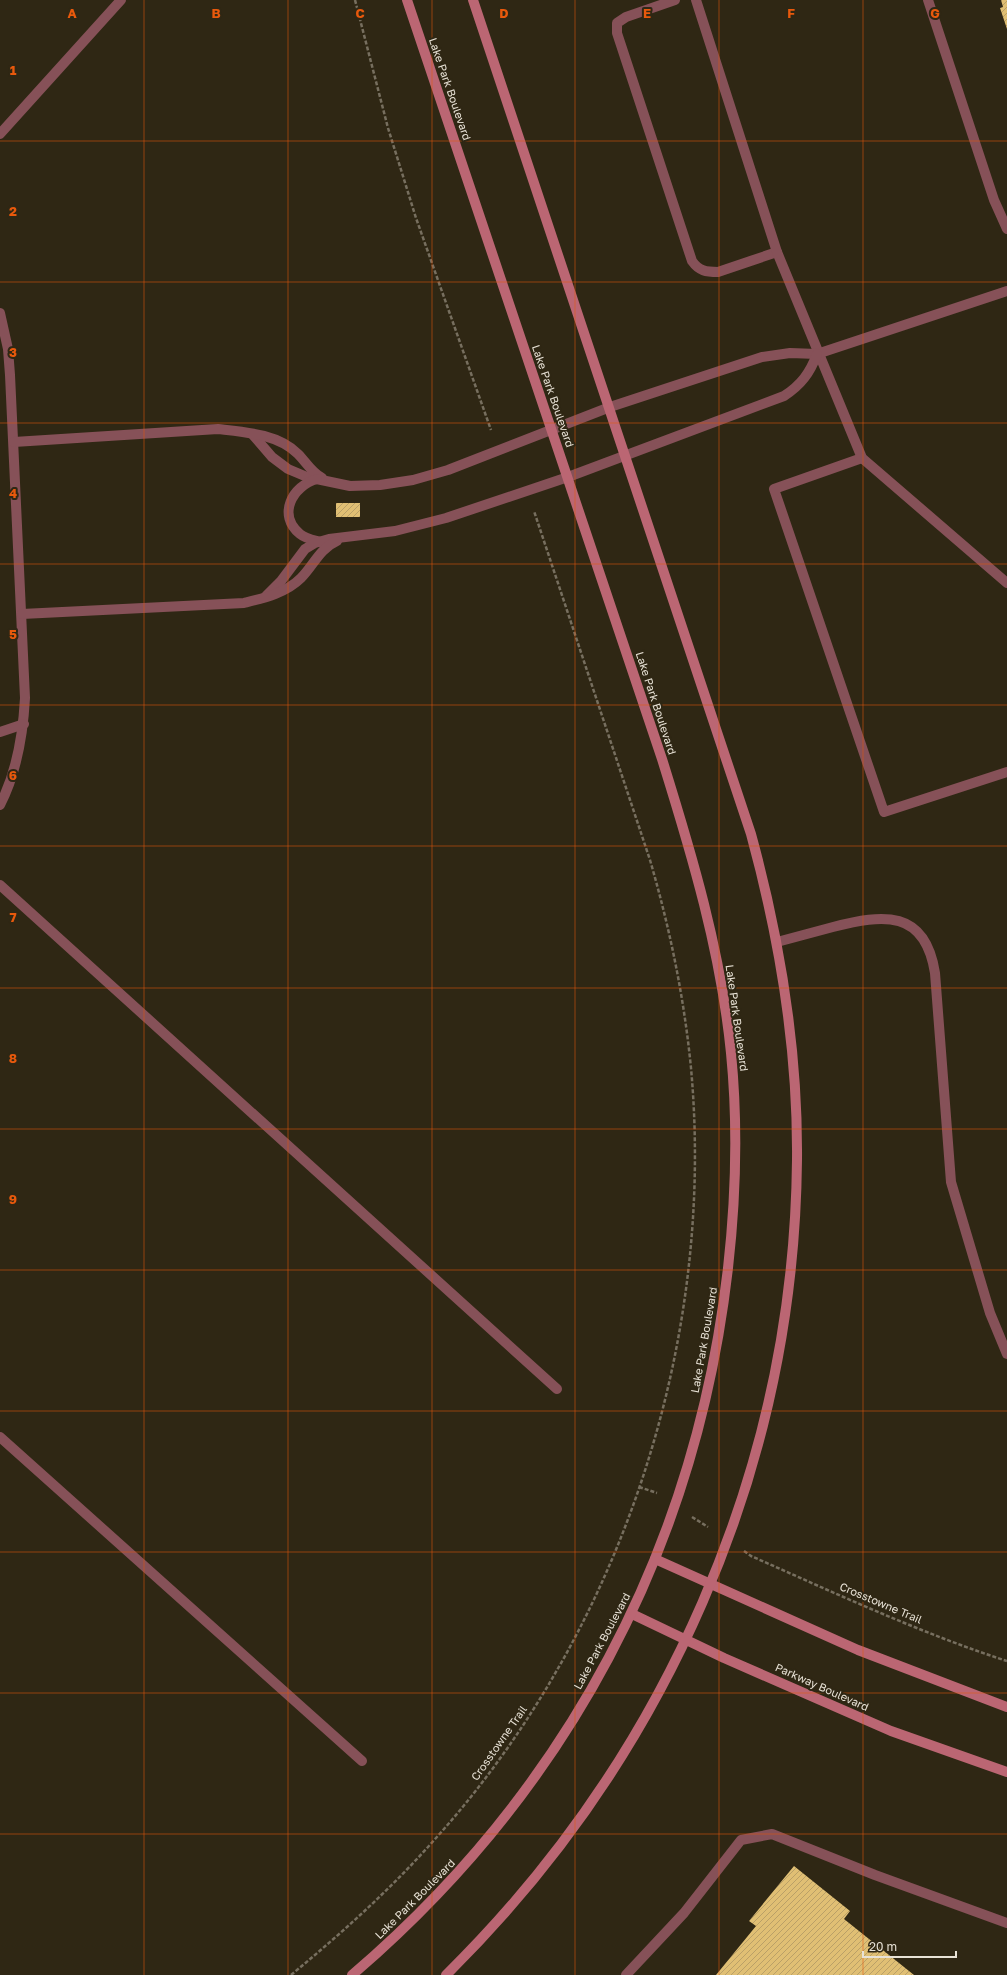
<svg xmlns="http://www.w3.org/2000/svg" width="1007" height="1975" font-family="'Golos Text',sans-serif">
	<style>
		.building { fill: url(#building-hatch) }
		.lines { fill: none; stroke-linecap: round; stroke-linejoin: round }
		.path { stroke: #776f5f; stroke-width: 2.5; stroke-dasharray: 4 2; stroke-linecap: butt }
		.lane { stroke: #865158; stroke-width: 10 }
		.secondary { stroke: #bb6673; stroke-width: 10 }
		.grid { fill: none; stroke: #e8590c; stroke-width: 1; stroke-opacity: 0.55 }
		.labels { text-anchor: middle; stroke-width: 4; stroke-linejoin: round; paint-order: stroke }
		.street-label { font-size: 11px; fill: #e8e2d6; stroke: #2f2714 }
		.grid-label { font-size: 13px; text-anchor: middle; font-weight: bold; fill: #e8590c; stroke: #2f2714; stroke-width: 4; stroke-linejoin: round; paint-order: stroke }
	</style>
	<defs>
		<pattern id="building-hatch" width="6" height="6" patternUnits="userSpaceOnUse"><rect width="6" height="6" fill="#e0bf74"/><path d="M-1 1l2-2M0 6l6-6M5 7l2-2" fill="none" stroke="#baa067"/></pattern>
	</defs>
	<rect width="100%" height="100%" fill="#2f2714"/>
	<g class="building">
		<path d="M1001 0H1007V29L1000 8 1003 7Z"/>
		<rect x="336" y="503" width="24" height="14"/>
		<path d="M794 1866 850 1911 844 1919 914 1975H716L756 1926 749 1921Z"/>
	</g>
	<g class="lines">
		<g class="path">
			<path d="M355 0 388 128 416 218 491 430"/>
			<path d="M639 1487 657 1493"/>
			<path d="M692 1517 708 1527"/>
			<path d="M744 1551 751 1556C835 1593 920 1633 1007 1661"/>
			<path d="M291 1975C343 1932 392 1888 436 1838 621 1632 716 1343 691 1068 684 997 670 929 650 860L534 511"/>
		</g>
		<g class="lane">
			<path d="M675 0 626 17 617 23V33L692 261C699 271 706 272 718 272L777 252"/>
			<path d="M696 0 777 252 862 458 1007 583"/>
			<path d="M928 0 994 200 1007 229"/>
			<path d="M0 134 121 0"/>
			<path d="M0 313 8 349 10 375 25 698C23 735 17 772 0 805"/>
			<path d="M253 435 272 457 288 469 307 477 350 486 380 485 413 480 448 470 610 407 762 357 790 353 817 354 1007 291"/>
			<path d="M14 442 218 429C245 432 278 434 298 454 306 462 311 472 322 478"/>
			<path d="M862 458 774 489 884 812 1007 772"/>
			<path d="M317 479C292 486 277 515 300 534 306 539 314 540 321 542"/>
			<path d="M266 596 281 581 305 549 315 543 329 539 395 531 446 518 568 477 784 396C801 385 810 373 817 354"/>
			<path d="M22 614 244 603C264 598 286 593 301 578 314 565 319 549 337 541"/>
			<path d="M0 732 24 724"/>
			<path d="M0 885 557 1389"/>
			<path d="M777 942C796 937 814 932 833 927 883 914 925 909 935 973L951 1182 990 1313 1007 1354"/>
			<path d="M0 1437 362 1761"/>
			<path d="M626 1975 684 1913 741 1840 772 1834 875 1875 1007 1923"/>
		</g>
		<g class="secondary">
			<path d="M655 1559 858 1650 1007 1707"/>
			<path d="M632 1614 724 1658 891 1731 1007 1772"/>
			<path d="M352 1975C567 1791 696 1549 728 1268 736 1197 738 1124 731 1053 721 952 692 855 662 759L407 0"/>
			<path d="M446 1975C665 1759 794 1469 797 1160 798 1049 780 940 751 834L473 0"/>
		</g>
	</g>
	<path class="grid" d="M144 0V1975M288 0V1975M432 0V1975M575 0V1975M719 0V1975M863 0V1975M0 141H1007M0 282H1007M0 423H1007M0 564H1007M0 705H1007M0 846H1007M0 988H1007M0 1129H1007M0 1270H1007M0 1411H1007M0 1552H1007M0 1693H1007M0 1834H1007"/>
	<g class="labels">
		<g class="street-label">
			<text transform="translate(450 89) rotate(71)" y="4">Lake Park Boulevard</text>
			<text transform="translate(553 396) rotate(71)" y="4">Lake Park Boulevard</text>
			<text transform="translate(656 703) rotate(72)" y="4">Lake Park Boulevard</text>
			<text transform="translate(737 1018) rotate(82)" y="4">Lake Park Boulevard</text>
			<text transform="translate(704 1340) rotate(-80)" y="4">Lake Park Boulevard</text>
			<text transform="translate(881 1603) rotate(23)" y="4">Crosstowne Trail</text>
			<text transform="translate(602 1641) rotate(-62)" y="4">Lake Park Boulevard</text>
			<text transform="translate(822 1687) rotate(24)" y="4">Parkway Boulevard</text>
			<text transform="translate(499 1743) rotate(-55)" y="4">Crosstowne Trail</text>
			<text transform="translate(415 1899) rotate(-45)" y="4">Lake Park Boulevard</text>
		</g>
	</g>
	<g class="grid-label">
		<text x="72" y="18">A</text>
		<text x="216" y="18">B</text>
		<text x="360" y="18">C</text>
		<text x="504" y="18">D</text>
		<text x="647" y="18">E</text>
		<text x="791" y="18">F</text>
		<text x="935" y="18">G</text>
		<text x="13" y="75">1</text>
		<text x="13" y="216">2</text>
		<text x="13" y="357">3</text>
		<text x="13" y="498">4</text>
		<text x="13" y="639">5</text>
		<text x="13" y="780">6</text>
		<text x="13" y="922">7</text>
		<text x="13" y="1063">8</text>
		<text x="13" y="1204">9</text>
	</g>
	<path d="M863 1951v6h93v-6" fill="none" stroke="#e8e2d6" stroke-width="2"/>
	<text x="869" y="1951" font-size="12" fill="#e8e2d6" stroke="#2f2714" stroke-width="3" paint-order="stroke">20 m</text>
</svg>
